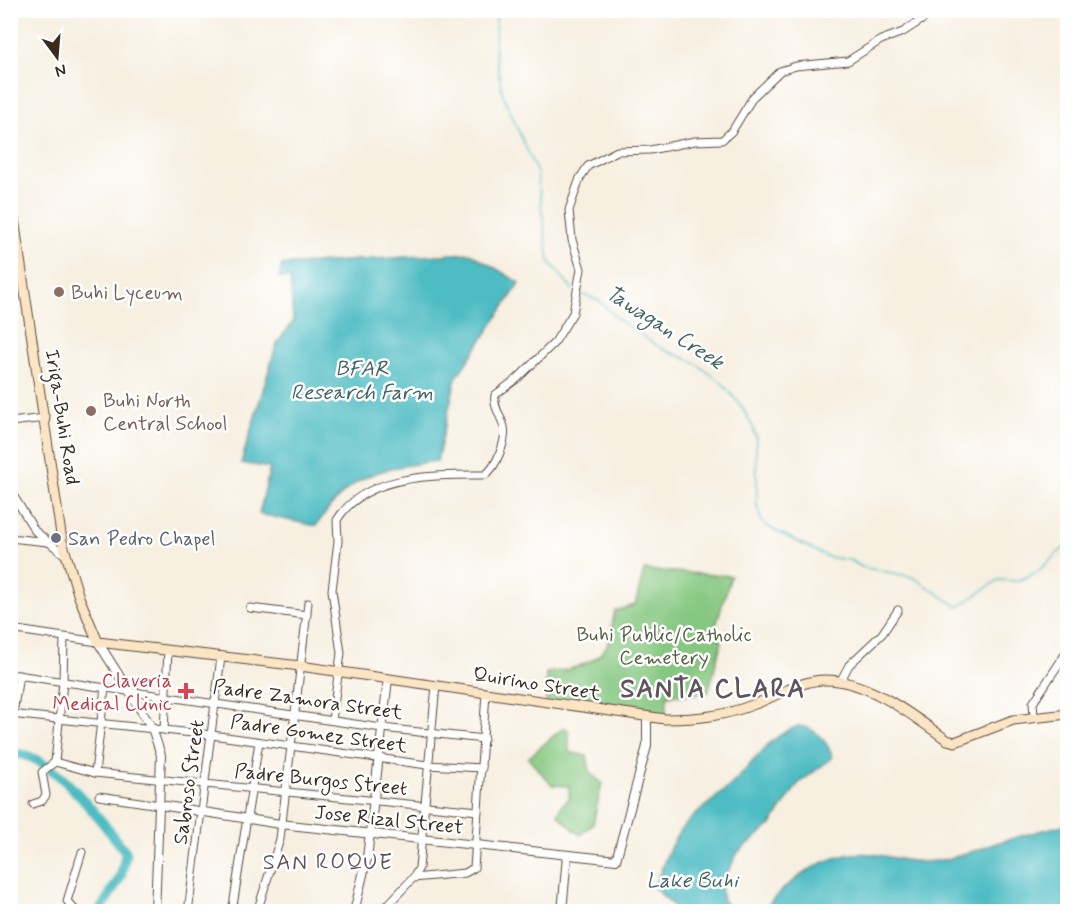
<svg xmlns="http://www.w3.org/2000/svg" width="1078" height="922" font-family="Mynerve,sans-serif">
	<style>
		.green { fill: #86c881; stroke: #607950; stroke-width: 1.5 }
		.water { fill: #4dbcc3; stroke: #447370; stroke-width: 1.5 }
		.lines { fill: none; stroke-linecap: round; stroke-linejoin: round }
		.stream { stroke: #4dbcc3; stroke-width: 1.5 }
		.river { stroke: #4dbcc3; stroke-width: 10 }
		.minor-casing { stroke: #57483b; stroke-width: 9 }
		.tertiary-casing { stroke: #57483b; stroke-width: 10 }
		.secondary-casing { stroke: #57483b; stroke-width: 11 }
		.minor { stroke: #fff; stroke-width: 7 }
		.tertiary { stroke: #fff; stroke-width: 8 }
		.secondary { stroke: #fce5c4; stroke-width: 9 }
		.education-dot { fill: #8d6e63; stroke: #fff; stroke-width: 2 }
		.worship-dot { fill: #6b7280; stroke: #fff; stroke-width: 2 }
		.health-dot { fill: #e0444e; stroke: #fff; stroke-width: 2 }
		.labels { text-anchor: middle; stroke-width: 5; stroke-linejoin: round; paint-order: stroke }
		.education-label { font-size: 20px; fill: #785e54; stroke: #fff; text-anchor: start }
		.street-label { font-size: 20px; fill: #3b2a1e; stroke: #fff }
		.worship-label { font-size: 20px; fill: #5b616d; stroke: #fff; text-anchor: start }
		.park-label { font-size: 20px; fill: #556141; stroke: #fff }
		.health-label { font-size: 20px; fill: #be3a42; stroke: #fff; text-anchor: end }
		.water-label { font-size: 21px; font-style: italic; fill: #426460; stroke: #fff }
		.quarter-label { font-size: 22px; letter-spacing: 1.5px; fill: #60535c; stroke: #fff }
		.district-label { font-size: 26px; font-weight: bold; letter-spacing: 1.5px; fill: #60535c; stroke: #fff }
	</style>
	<rect width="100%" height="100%" fill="#fff"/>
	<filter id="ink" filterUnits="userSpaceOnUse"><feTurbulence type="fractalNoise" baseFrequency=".0167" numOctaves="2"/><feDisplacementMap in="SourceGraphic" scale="12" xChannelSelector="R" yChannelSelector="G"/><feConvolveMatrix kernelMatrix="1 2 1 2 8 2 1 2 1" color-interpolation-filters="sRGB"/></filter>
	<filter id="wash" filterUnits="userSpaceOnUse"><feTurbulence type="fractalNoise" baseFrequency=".008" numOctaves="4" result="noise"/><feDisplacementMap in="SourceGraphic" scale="24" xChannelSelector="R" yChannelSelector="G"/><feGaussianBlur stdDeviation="1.35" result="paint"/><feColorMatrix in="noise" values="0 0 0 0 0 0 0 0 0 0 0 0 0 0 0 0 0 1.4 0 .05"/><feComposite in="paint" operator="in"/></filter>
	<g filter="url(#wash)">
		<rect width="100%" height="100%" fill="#f7efe0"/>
		<g class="green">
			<path d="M644 570 731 576 713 635 722 640 708 693 667 696 666 715 546 701V673C565 671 594 666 606 647 611 638 612 621 615 611L635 605Z"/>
			<path d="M564 727 569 731V752L587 756 590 773 602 783 593 824 580 835 558 815 561 806 569 799V786L552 785 528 758Z"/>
		</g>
		<g class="water">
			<path d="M470 253 520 283 456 378 437 461C375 470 353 472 316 526L259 514 270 468 241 463 277 343 293 322 290 278H279L282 265Z"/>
			<path d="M798 726C812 725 830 743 832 758L798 784 770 826 738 852 724 879 721 891 723 900 732 911H678L654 887C662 870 669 844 682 829 697 810 719 797 736 780 758 758 767 738 798 726Z"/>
			<path d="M1067 824V911H763C787 880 830 849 872 854 893 857 914 864 935 861 957 858 976 850 997 843 1020 836 1044 830 1067 824Z"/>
		</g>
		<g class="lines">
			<g class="stream">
				<path d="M496 10 495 55 503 95 537 173 549 261 573 290"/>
				<path d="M580 294 598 300 618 319 662 349 694 362 721 382 742 407 753 427 756 438 757 505 761 520 766 526 828 557 850 560 862 567 913 577 958 607 998 580 1017 581 1037 572 1068 544"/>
			</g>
			<path class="river" d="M10 754C50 748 103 824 126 852L121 876 99 912"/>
		</g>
	</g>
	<g filter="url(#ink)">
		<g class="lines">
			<g class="minor-casing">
				<g id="minor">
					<path d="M10 422 46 418"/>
					<path d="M10 490 35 531 65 555"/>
					<path d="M10 538 48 542"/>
					<path d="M250 608 307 615"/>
					<path d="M10 629 98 642"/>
					<path d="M10 674 382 728 484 739"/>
					<path d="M840 682 849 665 882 634 898 610"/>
					<path d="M10 714 212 735 427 765 482 768"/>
					<path d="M13 714 19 675"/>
					<path d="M1034 717 1033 703 1068 650"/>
					<path d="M332 720 341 653 332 590 338 541 337 520C366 473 436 475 485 475 496 468 507 440 504 427 501 416 493 407 495 395L518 378 555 342 573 313 581 269 572 240 569 210 580 178 588 166 617 151 650 150 695 141 722 140 732 131 753 97 780 71 796 66 848 61 881 40 903 32 937 10"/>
					<path d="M164 730 168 650"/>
					<path d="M55 762 95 773 478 811"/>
					<path d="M55 762 63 682 64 638"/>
					<path d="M95 773 105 687"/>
					<path d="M99 796 160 805"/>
					<path d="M33 804 42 801 46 795 42 772 55 762"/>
					<path d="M413 878 465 873 474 868 486 693"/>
					<path d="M77 912 67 901 82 852"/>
					<path d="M188 912 221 657"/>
					<path d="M232 912 259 742"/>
					<path d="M257 912 280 839 308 603"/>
					<path d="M381 912 413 878 419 868 436 685"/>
				</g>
			</g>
			<g class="tertiary-casing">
				<g id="tertiary">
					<path d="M98 642 152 728 161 755 155 912"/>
					<path d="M160 805 280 824 616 860 647 746V717"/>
					<path d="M354 912 367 858 388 679"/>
					<path d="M562 912 567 856"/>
				</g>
			</g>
			<g class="secondary-casing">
				<path id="secondary" d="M10 192 62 541 79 597 98 642 300 666 665 719C697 719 725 716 755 704 777 696 801 680 825 680 869 680 913 716 947 740L955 742 1013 720 1068 714"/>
			</g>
			<use href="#minor" class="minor"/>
			<use href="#tertiary" class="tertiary"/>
			<use href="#secondary" class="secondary"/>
		</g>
	</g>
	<g class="education-dot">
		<circle cx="59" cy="292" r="6"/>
		<circle cx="91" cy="411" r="6"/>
	</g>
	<circle class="worship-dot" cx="56" cy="538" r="6"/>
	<path class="health-dot" d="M183 682h6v6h6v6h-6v6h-6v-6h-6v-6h6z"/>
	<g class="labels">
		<g class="education-label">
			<text x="71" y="299">Buhi Lyceum</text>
			<text x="103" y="407">Buhi North<tspan x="103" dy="23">Central School</tspan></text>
		</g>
		<g class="street-label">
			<text transform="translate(63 417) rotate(81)" y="7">Iriga-Buhi Road</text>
			<text transform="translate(537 683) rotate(9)" y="7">Quirino Street</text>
			<text transform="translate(308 699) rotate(8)" y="7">Padre Zamora Street</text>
			<text transform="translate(319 733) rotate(8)" y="7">Padre Gomez Street</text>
			<text transform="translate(321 779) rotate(6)" y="7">Padre Burgos Street</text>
			<text transform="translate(188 782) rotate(-82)" y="7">Sabroso Street</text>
			<text transform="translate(389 819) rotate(6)" y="7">Jose Rizal Street</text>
		</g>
		<g class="worship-label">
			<text x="68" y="545">San Pedro Chapel</text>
		</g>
		<g class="park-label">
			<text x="664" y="641">Buhi Public/Catholic<tspan x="664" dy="23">Cemetery</tspan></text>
		</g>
		<g class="health-label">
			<text x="172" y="687">Claveria<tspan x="172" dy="23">Medical Clinic</tspan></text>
		</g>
		<g class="water-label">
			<text transform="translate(665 327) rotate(33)" y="7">Tawagan Creek</text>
			<text x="362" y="375">BFAR<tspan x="362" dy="24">Research Farm</tspan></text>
			<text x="692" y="887">Lake Buhi</text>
		</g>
		<g class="quarter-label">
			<text x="328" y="869">SAN ROQUE</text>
		</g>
		<g class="district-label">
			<text x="713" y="697">SANTA CLARA</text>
		</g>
	</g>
	<rect width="1078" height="922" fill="none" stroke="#fff" stroke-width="36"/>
	<g transform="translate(57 57) rotate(164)" stroke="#ffffff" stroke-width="4.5" paint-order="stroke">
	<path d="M0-4.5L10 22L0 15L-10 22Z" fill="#3b2a1e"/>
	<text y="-9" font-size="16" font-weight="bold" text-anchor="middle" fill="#3b2a1e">N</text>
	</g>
</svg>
